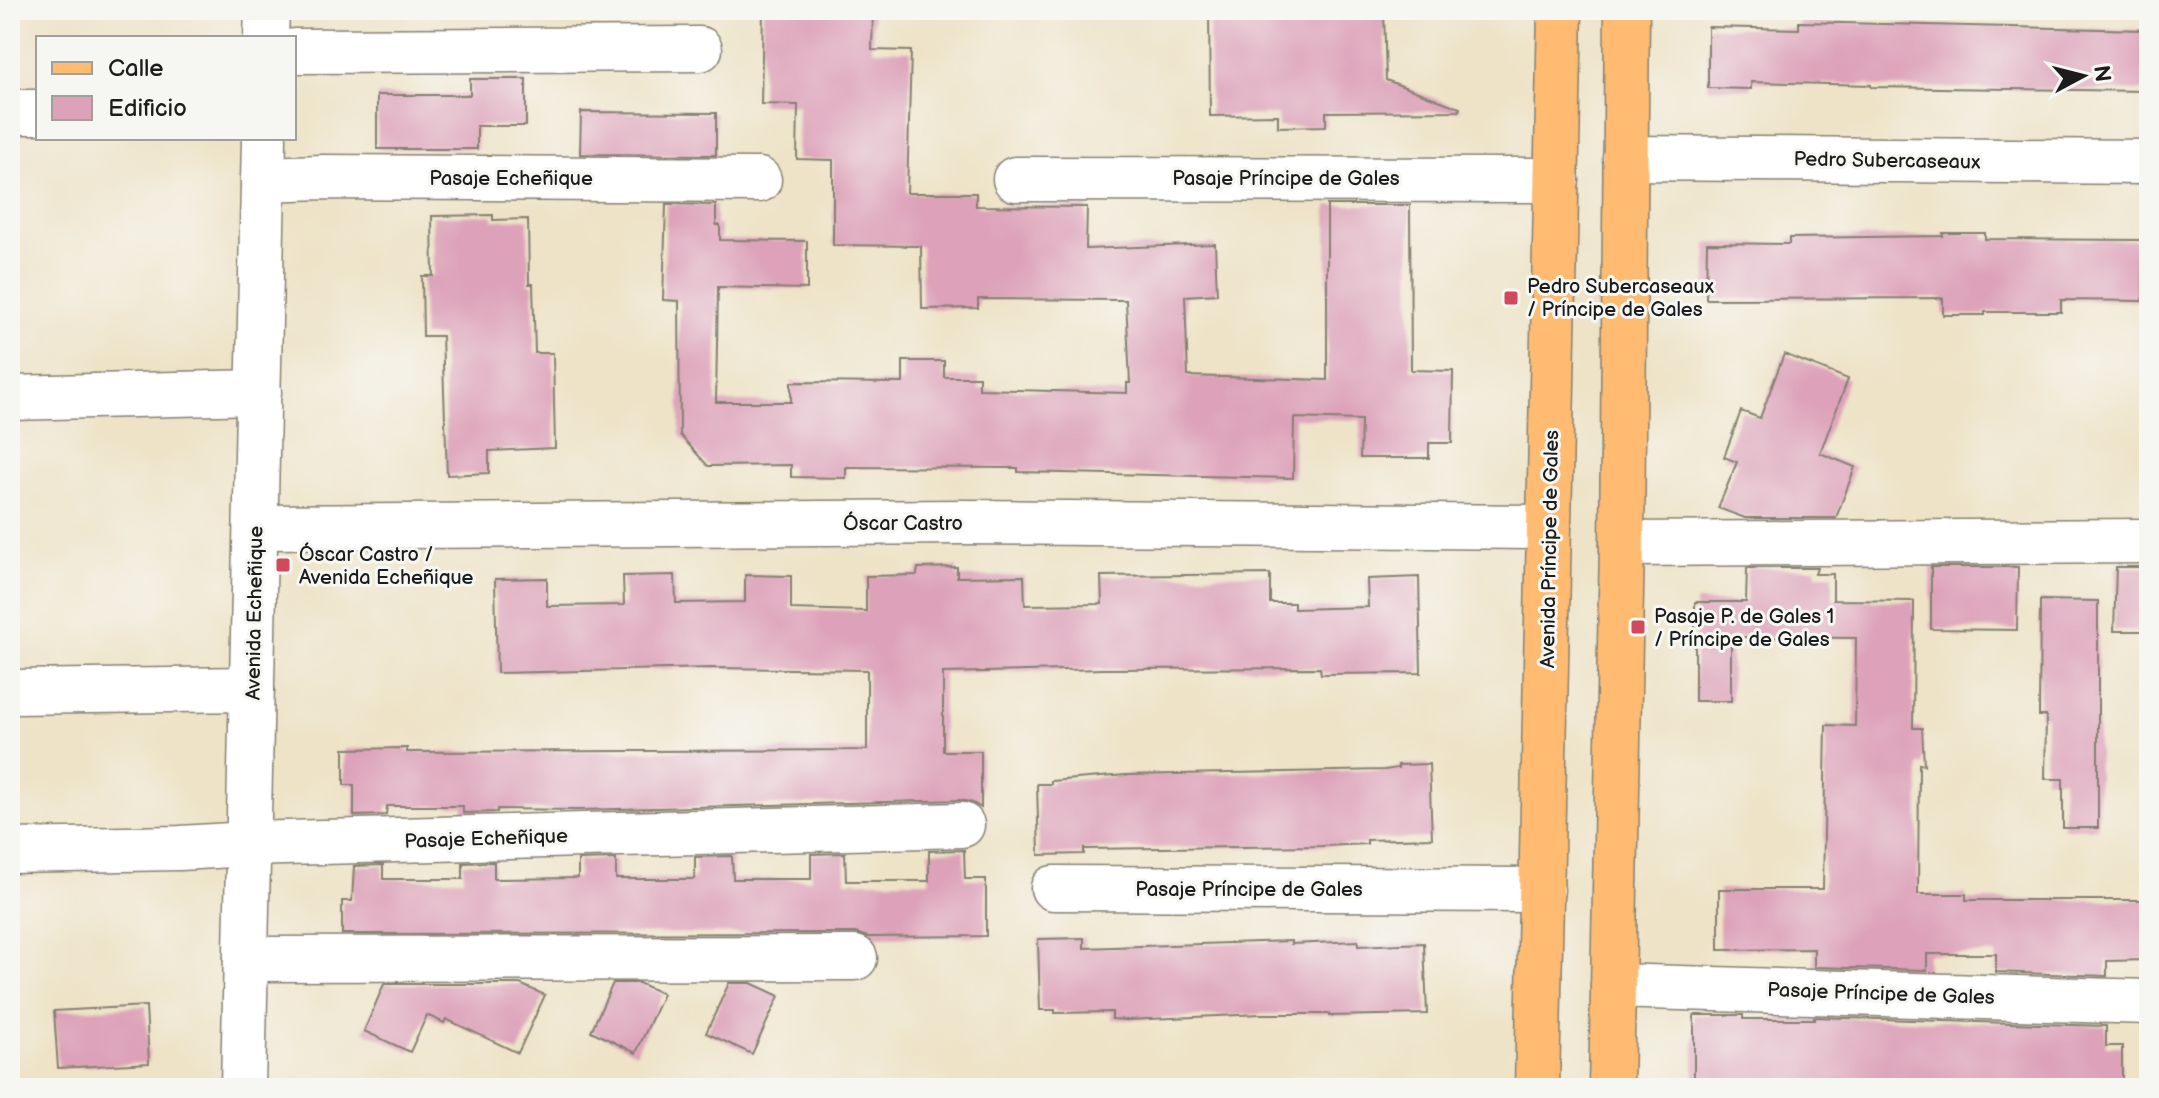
<svg xmlns="http://www.w3.org/2000/svg" width="2159" height="1098" font-family="'Balsamiq Sans',sans-serif">
	<style>
		.building { fill: #dda2b9 }
		.lines { fill: none; stroke-linecap: round; stroke-linejoin: round }
		.minor-casing { stroke: #858072; stroke-width: 47 }
		.major-casing { stroke: #858072; stroke-width: 47 }
		.minor { stroke: #fff; stroke-width: 44 }
		.major { stroke: #febb71; stroke-width: 44 }
		.poi-dot { fill: #d1495b; stroke: #f6f6f2; stroke-width: 3 }
		.labels { text-anchor: middle; stroke-width: 6; stroke-linejoin: round; paint-order: stroke }
		.street-label { font-size: 20px; fill: #1c1c1c; stroke: #f6f6f2 }
		.poi-label { font-size: 20px; fill: #1c1c1c; stroke: #f6f6f2; text-anchor: start }
	</style>
	<rect width="100%" height="100%" fill="#f6f6f2"/>
	<filter id="ink" filterUnits="userSpaceOnUse"><feTurbulence type="fractalNoise" baseFrequency=".0125" numOctaves="2"/><feDisplacementMap in="SourceGraphic" scale="16" xChannelSelector="R" yChannelSelector="G"/><feConvolveMatrix kernelMatrix="1 2 1 2 8 2 1 2 1" color-interpolation-filters="sRGB"/></filter>
	<filter id="wash" filterUnits="userSpaceOnUse"><feTurbulence type="fractalNoise" baseFrequency=".006" numOctaves="4" result="noise"/><feDisplacementMap in="SourceGraphic" scale="32" xChannelSelector="R" yChannelSelector="G"/><feGaussianBlur stdDeviation="1.8" result="paint"/><feColorMatrix in="noise" values="0 0 0 0 0 0 0 0 0 0 0 0 0 0 0 0 0 1.4 0 .05"/><feComposite in="paint" operator="in"/></filter>
	<g filter="url(#wash)">
		<rect width="100%" height="100%" fill="#eee3c7"/>
		<g id="blocks">
			<g class="building">
				<path d="M763 10H873L872 50 911 51 907 193H976V206L1087 207 1086 249 1215 244 1217 294 1185 296 1188 376 1327 380V205H1410L1411 370 1453 371 1452 443H1429V458H1360L1361 420 1294 418 1293 478 1018 472V468L846 467V478L791 477V465L708 466 680 435 679 301 663 300 666 204 716 205V225H720V240L807 241V289L718 287 716 402H791V382L903 383V361H944V377H979V389L1127 393V383H1130L1126 300 978 299V308L922 309 921 246 833 245V160L797 159 798 105 761 104Z"/>
				<path d="M1209 10H1384L1386 80 1460 108 1459 111 1326 112V126L1278 127V115L1210 116Z"/>
				<path d="M1799 22 2146 30 2145 91 1871 87V85L1751 82V89L1708 88V27L1799 29Z"/>
				<path d="M470 79H526V126H477V149H377V95H470Z"/>
				<path d="M581 112 716 113V155L580 154Z"/>
				<path d="M493 215V220L528 219 529 284H533L535 353H553L555 448 489 451V473L447 475 442 336H423L422 276H433L432 216Z"/>
				<path d="M1943 233H1985V239L2143 240V301L2061 300V312H1985V315H1943V298L1706 299 1707 243 1789 244V238L1943 236Z"/>
				<path d="M1784 354 1848 379 1820 453 1855 467 1836 518H1745L1718 508 1737 462 1724 457 1741 411 1760 418Z"/>
				<path d="M957 567V577L1024 576 1025 605 1102 604 1101 576 1270 574V603H1294V609L1368 607 1367 579 1419 577 1421 673 1321 674 1320 668 1103 669 943 673V751H981V808L973 803 961 800 578 810 498 809 497 812 463 813V806H387L386 815 354 816V785H344V749L407 748V752L867 750V670L711 668 497 673 495 579 547 578V606L624 605 623 576 675 575 676 603 745 602V575L791 576V609L866 611V576L917 575 918 568Z"/>
				<path d="M1931 567H2018L2017 630 1931 629Z"/>
				<path d="M2116 567H2149V631H2114Z"/>
				<path d="M1747 568H1817L1815 574H1833V600L1914 601 1913 728H1922L1924 765 1919 764 1918 894H1966V900H2146V960L2107 961V976L1996 972V954H1927V970L1814 967V949L1719 950V889H1823L1826 725 1855 726 1856 638 1731 637V701H1695V602H1746Z"/>
				<path d="M2040 600 2098 601V828H2063V779H2045L2046 716H2039Z"/>
				<path d="M1429 764 1432 838 1367 840V844L1322 846 1084 849V854L1039 855 1037 784H1051V781L1126 775 1384 770 1398 768V765Z"/>
				<path d="M964 850 965 879H986V936L868 937 855 933 342 934V901H352L354 866 383 865V879H463V863L494 862V879L578 878V860L616 859V879H695V857L732 856 733 879H811V854L845 853 846 881H929V851Z"/>
				<path d="M1084 938V948L1291 941V944L1358 941V946L1424 943 1427 1014 1329 1016V1014H1262L1127 1020 1112 1019V1012L1055 1013V1010H1040L1038 939Z"/>
				<path d="M613 983H639L663 994 636 1053 591 1031Z"/>
				<path d="M729 983H751L779 996 752 1054 706 1033Z"/>
				<path d="M384 984H520L545 995 518 1053 446 1019 444 1023 427 1015 410 1052 364 1031Z"/>
				<path d="M146 1006 149 1063 58 1068 54 1011Z"/>
				<path d="M1694 1015H1743V1019H1814V1017L2106 1026V1046H2122V1088H1694Z"/>
			</g>
		</g>
	</g>
	<g filter="url(#ink)">
		<use href="#blocks" fill-opacity="0" stroke="#858072" stroke-width="2"/>
		<g class="lines">
			<g class="minor-casing">
				<g id="minor">
					<path d="M266 38 267 10"/>
					<path d="M294 51 700 49"/>
					<path d="M10 112H38"/>
					<path d="M1625 158 2149 162"/>
					<path d="M263 179 323 177 759 180"/>
					<path d="M1015 179 1557 180"/>
					<path d="M10 398 259 392"/>
					<path d="M256 527 963 522 1549 527"/>
					<path d="M1622 544 2149 541"/>
					<path d="M10 692 252 689"/>
					<path d="M10 851 180 848 248 844 962 825"/>
					<path d="M1053 888 1542 890"/>
					<path d="M246 959 855 958"/>
					<path d="M1613 986 2149 1002"/>
					<path d="M243 1088 264 138"/>
				</g>
			</g>
			<g class="major-casing">
				<g id="major">
					<path d="M1537 1088 1560 10"/>
					<path d="M1611 1088 1622 544 1627 10"/>
				</g>
			</g>
			<use href="#minor" class="minor"/>
			<use href="#major" class="major"/>
		</g>
	</g>
	<g class="poi-dot">
		<rect x="1503" y="290" width="16" height="16" rx="4"/>
		<rect x="275" y="557" width="16" height="16" rx="4"/>
		<rect x="1630" y="619" width="16" height="16" rx="4"/>
	</g>
	<g class="labels">
		<g class="street-label">
			<text transform="translate(1887 160) rotate(1)" y="7">Pedro Subercaseaux</text>
			<text x="511" y="185">Pasaje Echeñique</text>
			<text x="1286" y="185">Pasaje Príncipe de Gales</text>
			<text x="903" y="530">Óscar Castro</text>
			<text transform="translate(1549 549) rotate(-89)" y="7">Avenida Príncipe de Gales</text>
			<text transform="translate(254 613) rotate(-89)" y="7">Avenida Echeñique</text>
			<text transform="translate(486 838) rotate(-2)" y="7">Pasaje Echeñique</text>
			<text x="1249" y="896">Pasaje Príncipe de Gales</text>
			<text transform="translate(1881 993) rotate(2)" y="7">Pasaje Príncipe de Gales</text>
		</g>
		<g class="poi-label">
			<text x="1527" y="293">Pedro Subercaseaux<tspan x="1527" dy="23">/ Príncipe de Gales</tspan></text>
			<text x="299" y="561">Óscar Castro /<tspan x="299" dy="23">Avenida Echeñique</tspan></text>
			<text x="1654" y="623">Pasaje P. de Gales 1<tspan x="1654" dy="23">/ Príncipe de Gales</tspan></text>
		</g>
	</g>
	<rect width="2159" height="1098" fill="none" stroke="#f6f6f2" stroke-width="40"/>
	<rect x="36" y="36" width="260" height="104" fill="#f6f6f2" stroke="#9f9f9c" stroke-width="2"/>
	<rect x="52" y="62" width="40" height="12" fill="#febb71" stroke="#9f9f9c" stroke-width="2"/>
	<text x="108" y="76" font-size="24" fill="#1c1c1c">Calle</text>
	<rect x="52" y="96" width="40" height="24" fill="#dda2b9" stroke="#9f9f9c" stroke-width="2"/>
	<text x="108" y="116" font-size="24" fill="#1c1c1c">Edificio</text>
	<g transform="translate(2083 76) rotate(83)" stroke="#f6f6f2" stroke-width="6" paint-order="stroke">
	<path d="M0-6L14 30L0 20L-14 30Z" fill="#1c1c1c"/>
	<text y="-12" font-size="22" font-weight="bold" text-anchor="middle" fill="#1c1c1c">N</text>
	</g>
</svg>
